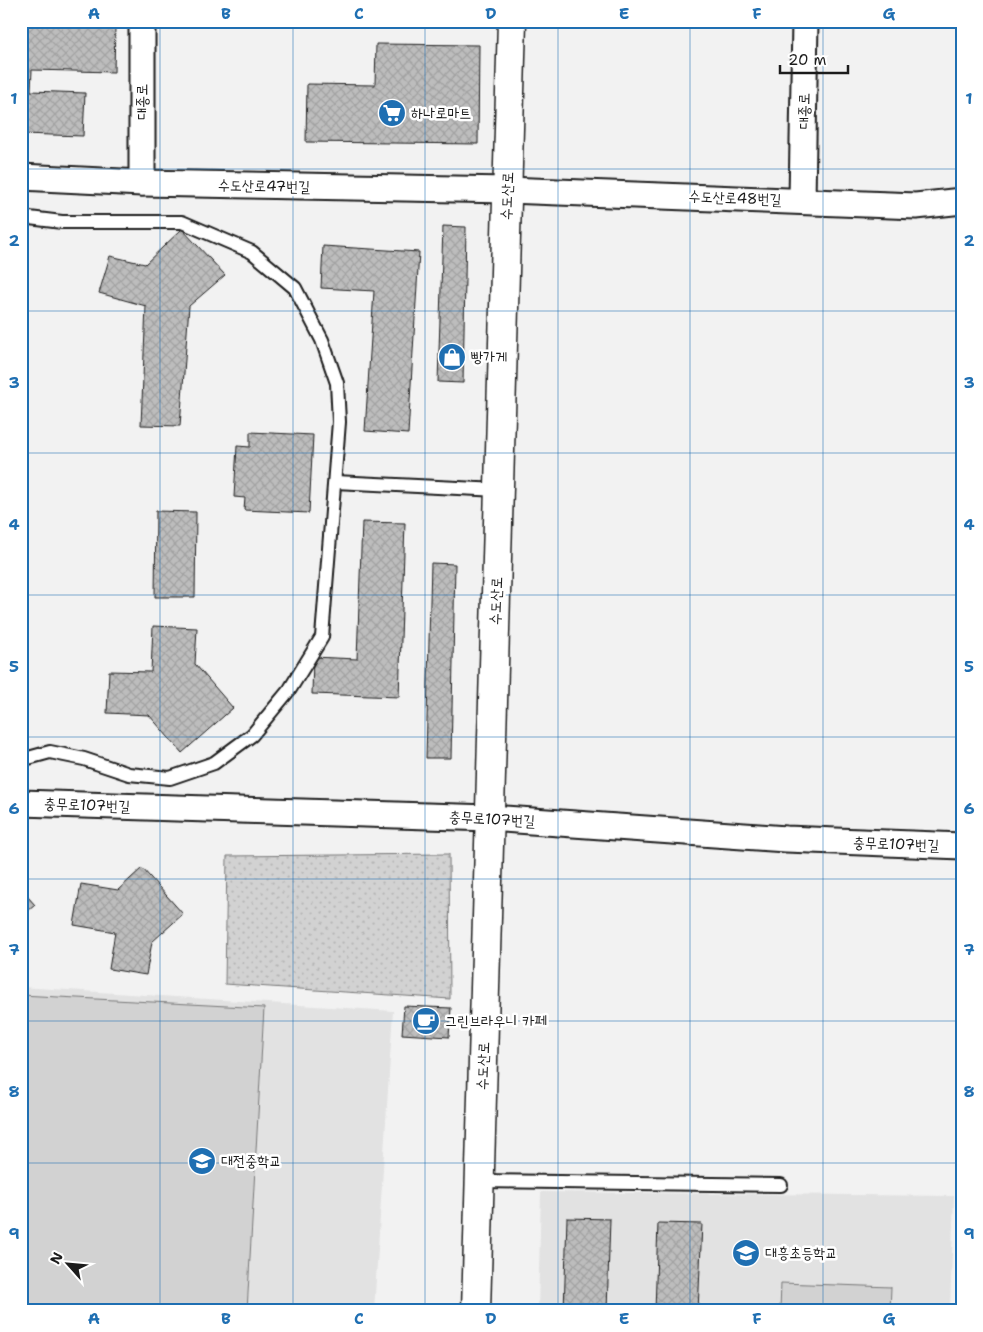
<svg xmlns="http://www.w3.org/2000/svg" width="983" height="1332" font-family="'Shantell Sans','Poor Story',sans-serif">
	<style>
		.built { fill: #e2e2e2 }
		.park { fill: url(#park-dots); stroke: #777 }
		.garden { fill: #d2d2d2; stroke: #777 }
		.building { fill: url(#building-cross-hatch); stroke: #1c1c1c }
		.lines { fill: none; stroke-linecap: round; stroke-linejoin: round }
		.service-casing { stroke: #1c1c1c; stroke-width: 16 }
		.minor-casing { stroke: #1c1c1c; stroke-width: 29 }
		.secondary-casing { stroke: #1c1c1c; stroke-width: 31 }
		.service { stroke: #fff; stroke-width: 12 }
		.minor { stroke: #fff; stroke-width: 25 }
		.secondary { stroke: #fff; stroke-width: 28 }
		.grid { fill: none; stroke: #1f6fb2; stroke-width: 1; stroke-opacity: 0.55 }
		.labels { text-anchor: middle; stroke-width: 5; stroke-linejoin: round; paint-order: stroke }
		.street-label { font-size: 15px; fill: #1c1c1c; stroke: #fff }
		.poi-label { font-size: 15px; fill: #1c1c1c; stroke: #fff; text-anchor: start }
		.neatline { fill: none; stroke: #1f6fb2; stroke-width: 2 }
		.grid-label { font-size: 16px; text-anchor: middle; font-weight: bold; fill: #1f6fb2 }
	</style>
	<defs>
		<pattern id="park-dots" width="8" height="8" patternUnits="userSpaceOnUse" patternTransform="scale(1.25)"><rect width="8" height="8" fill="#d2d2d2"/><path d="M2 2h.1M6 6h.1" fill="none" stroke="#b4b4b4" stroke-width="1.8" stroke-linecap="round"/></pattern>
		<pattern id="building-cross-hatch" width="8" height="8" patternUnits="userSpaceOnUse" patternTransform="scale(1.25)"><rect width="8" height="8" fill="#bdbdbd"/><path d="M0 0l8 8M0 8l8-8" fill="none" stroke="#a2a2a2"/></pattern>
	</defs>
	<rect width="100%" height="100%" fill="#f2f2f2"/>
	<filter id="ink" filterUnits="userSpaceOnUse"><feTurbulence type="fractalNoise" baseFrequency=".02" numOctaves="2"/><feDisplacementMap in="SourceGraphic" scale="10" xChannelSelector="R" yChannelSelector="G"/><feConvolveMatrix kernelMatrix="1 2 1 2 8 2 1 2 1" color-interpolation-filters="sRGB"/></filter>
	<g filter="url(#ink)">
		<g class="built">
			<path d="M21 987 393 1011 374 1311H21Z"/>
			<path d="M541 1192 954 1196 950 1311H538Z"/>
		</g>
		<path class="park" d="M449 854 450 999 225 984 227 856Z"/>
		<g class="garden">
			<path d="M21 995 264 1008 247 1311H21Z"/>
			<path d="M781 1283 891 1287 890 1311H780Z"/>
		</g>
		<g class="building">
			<path d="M21 24 115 27 114 72 32 70 31 91 85 93 83 136 21 134Z"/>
			<path d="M376 44 479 45 478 144 306 142 307 84 375 85Z"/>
			<path d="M443 226 466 227 463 383 438 382Z"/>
			<path d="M182 229 225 275 189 306 180 426 141 425 146 306 99 293 110 256 145 264Z"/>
			<path d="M323 246 419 252 408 434 365 431 374 291 321 288Z"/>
			<path d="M250 432 313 435 309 513 244 510 245 498 234 497 237 446 250 447Z"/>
			<path d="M156 511 196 512 195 597H155Z"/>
			<path d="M362 522 405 523 399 697 312 694 313 657 357 659Z"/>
			<path d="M431 563 455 564 451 758H426Z"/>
			<path d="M153 626 197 628 195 664 233 708 182 753 149 715 107 713 109 671 151 672Z"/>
			<path d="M142 868 183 914 152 942 146 975 109 969 115 932 74 925 81 884 118 890Z"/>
			<path d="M21 889 35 905 21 917Z"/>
			<path d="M404 1006 451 1008 449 1037 402 1034Z"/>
			<path d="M567 1218 610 1219 607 1311H564Z"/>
			<path d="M658 1223 702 1224 698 1311H655Z"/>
		</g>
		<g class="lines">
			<g class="service-casing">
				<g id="service">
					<path d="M21 217 62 222H182L252 252 295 288 322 340 337 383 339 422 322 637 290 689 252 735 214 763 170 778 129 774 84 759 50 752 21 760"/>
					<path d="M335 482 499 490"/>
					<path d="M480 1181 781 1185"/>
				</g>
			</g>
			<g class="minor-casing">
				<g id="minor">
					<path d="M142 21V183"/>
					<path d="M21 177 142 183 507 190 916 206 962 201"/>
					<path d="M802 200 805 21"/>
					<path d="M21 803 490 818 786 839 962 846"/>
				</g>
			</g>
			<g class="secondary-casing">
				<path id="secondary" d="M476 1311 512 21"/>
			</g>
			<use href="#service" class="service"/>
			<use href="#minor" class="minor"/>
			<use href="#secondary" class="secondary"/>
		</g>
	</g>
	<path class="grid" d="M160 21V1311M293 21V1311M425 21V1311M558 21V1311M690 21V1311M823 21V1311M21 169H962M21 311H962M21 453H962M21 595H962M21 737H962M21 879H962M21 1021H962M21 1163H962"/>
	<defs>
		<g id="supermarket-disc" transform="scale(1.4375)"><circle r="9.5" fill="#1f6fb2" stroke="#fff"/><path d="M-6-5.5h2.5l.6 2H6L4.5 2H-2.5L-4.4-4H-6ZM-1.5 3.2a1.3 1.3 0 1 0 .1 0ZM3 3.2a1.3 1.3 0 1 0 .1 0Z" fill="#fff"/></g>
		<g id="shop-disc" transform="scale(1.4375)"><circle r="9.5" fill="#1f6fb2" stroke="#fff"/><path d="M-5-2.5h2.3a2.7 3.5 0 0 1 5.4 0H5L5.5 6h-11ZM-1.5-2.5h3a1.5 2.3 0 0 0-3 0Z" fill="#fff"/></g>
		<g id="cafe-disc" transform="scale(1.4375)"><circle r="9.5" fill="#1f6fb2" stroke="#fff"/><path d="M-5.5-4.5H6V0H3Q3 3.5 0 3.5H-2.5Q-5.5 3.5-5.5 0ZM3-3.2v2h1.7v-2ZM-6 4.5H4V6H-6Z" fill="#fff"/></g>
		<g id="school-disc" transform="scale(1.4375)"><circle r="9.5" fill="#1f6fb2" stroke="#fff"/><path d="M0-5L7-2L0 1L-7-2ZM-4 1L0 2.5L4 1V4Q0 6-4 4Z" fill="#fff"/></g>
	</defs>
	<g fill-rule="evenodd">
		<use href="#supermarket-disc" x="392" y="113"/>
		<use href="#shop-disc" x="452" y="357"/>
		<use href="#cafe-disc" x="426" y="1021"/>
		<use href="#school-disc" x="202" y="1161"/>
		<use href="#school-disc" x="746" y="1253"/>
	</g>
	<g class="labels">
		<g class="street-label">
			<text transform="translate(142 102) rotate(-90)" y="5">대종로</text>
			<text transform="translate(804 111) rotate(-89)" y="5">대종로</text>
			<text transform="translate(264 186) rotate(1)" y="5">수도산로47번길</text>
			<text transform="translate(507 196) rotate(-88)" y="5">수도산로</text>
			<text transform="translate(735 198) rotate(2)" y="5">수도산로48번길</text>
			<text transform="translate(496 601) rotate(-88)" y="5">수도산로</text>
			<text transform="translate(87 805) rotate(2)" y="5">충무로107번길</text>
			<text transform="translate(492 819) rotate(3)" y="5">충무로107번길</text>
			<text transform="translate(896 844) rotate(2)" y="5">충무로107번길</text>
			<text transform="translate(483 1066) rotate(-88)" y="5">수도산로</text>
		</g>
		<g class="poi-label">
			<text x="411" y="118">하나로마트</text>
			<text x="471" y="362">빵가게</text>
			<text x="445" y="1026">그린브라우니 카페</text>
			<text x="221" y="1166">대전중학교</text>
			<text x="765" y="1258">대흥초등학교</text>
		</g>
	</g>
	<rect width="983" height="1332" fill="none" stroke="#fff" stroke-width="55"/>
	<g transform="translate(68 1264) rotate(297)" stroke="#ffffff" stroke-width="4" paint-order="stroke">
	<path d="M0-4L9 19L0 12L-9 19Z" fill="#1c1c1c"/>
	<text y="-8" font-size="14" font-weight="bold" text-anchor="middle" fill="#1c1c1c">N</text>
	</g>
	<path d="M780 65v8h68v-8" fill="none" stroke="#1c1c1c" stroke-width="2.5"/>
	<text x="788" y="65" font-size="15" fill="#1c1c1c" stroke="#ffffff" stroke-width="4" paint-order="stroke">20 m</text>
	<rect x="28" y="28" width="928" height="1276" class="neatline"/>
	<g class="grid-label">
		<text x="94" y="19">A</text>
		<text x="226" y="19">B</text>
		<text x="359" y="19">C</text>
		<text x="491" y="19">D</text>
		<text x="624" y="19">E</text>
		<text x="757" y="19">F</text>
		<text x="889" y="19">G</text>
		<text x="14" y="104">1</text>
		<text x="969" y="104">1</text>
		<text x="14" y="246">2</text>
		<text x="969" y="246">2</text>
		<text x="14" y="388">3</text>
		<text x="969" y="388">3</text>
		<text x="14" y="530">4</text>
		<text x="969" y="530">4</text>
		<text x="14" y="672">5</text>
		<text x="969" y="672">5</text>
		<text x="14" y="814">6</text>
		<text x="969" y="814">6</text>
		<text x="14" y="955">7</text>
		<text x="969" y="955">7</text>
		<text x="14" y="1097">8</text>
		<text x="969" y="1097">8</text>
		<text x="14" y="1239">9</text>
		<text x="969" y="1239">9</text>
		<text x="94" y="1324">A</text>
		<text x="226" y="1324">B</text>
		<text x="359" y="1324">C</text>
		<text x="491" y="1324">D</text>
		<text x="624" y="1324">E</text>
		<text x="757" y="1324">F</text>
		<text x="889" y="1324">G</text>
	</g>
</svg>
